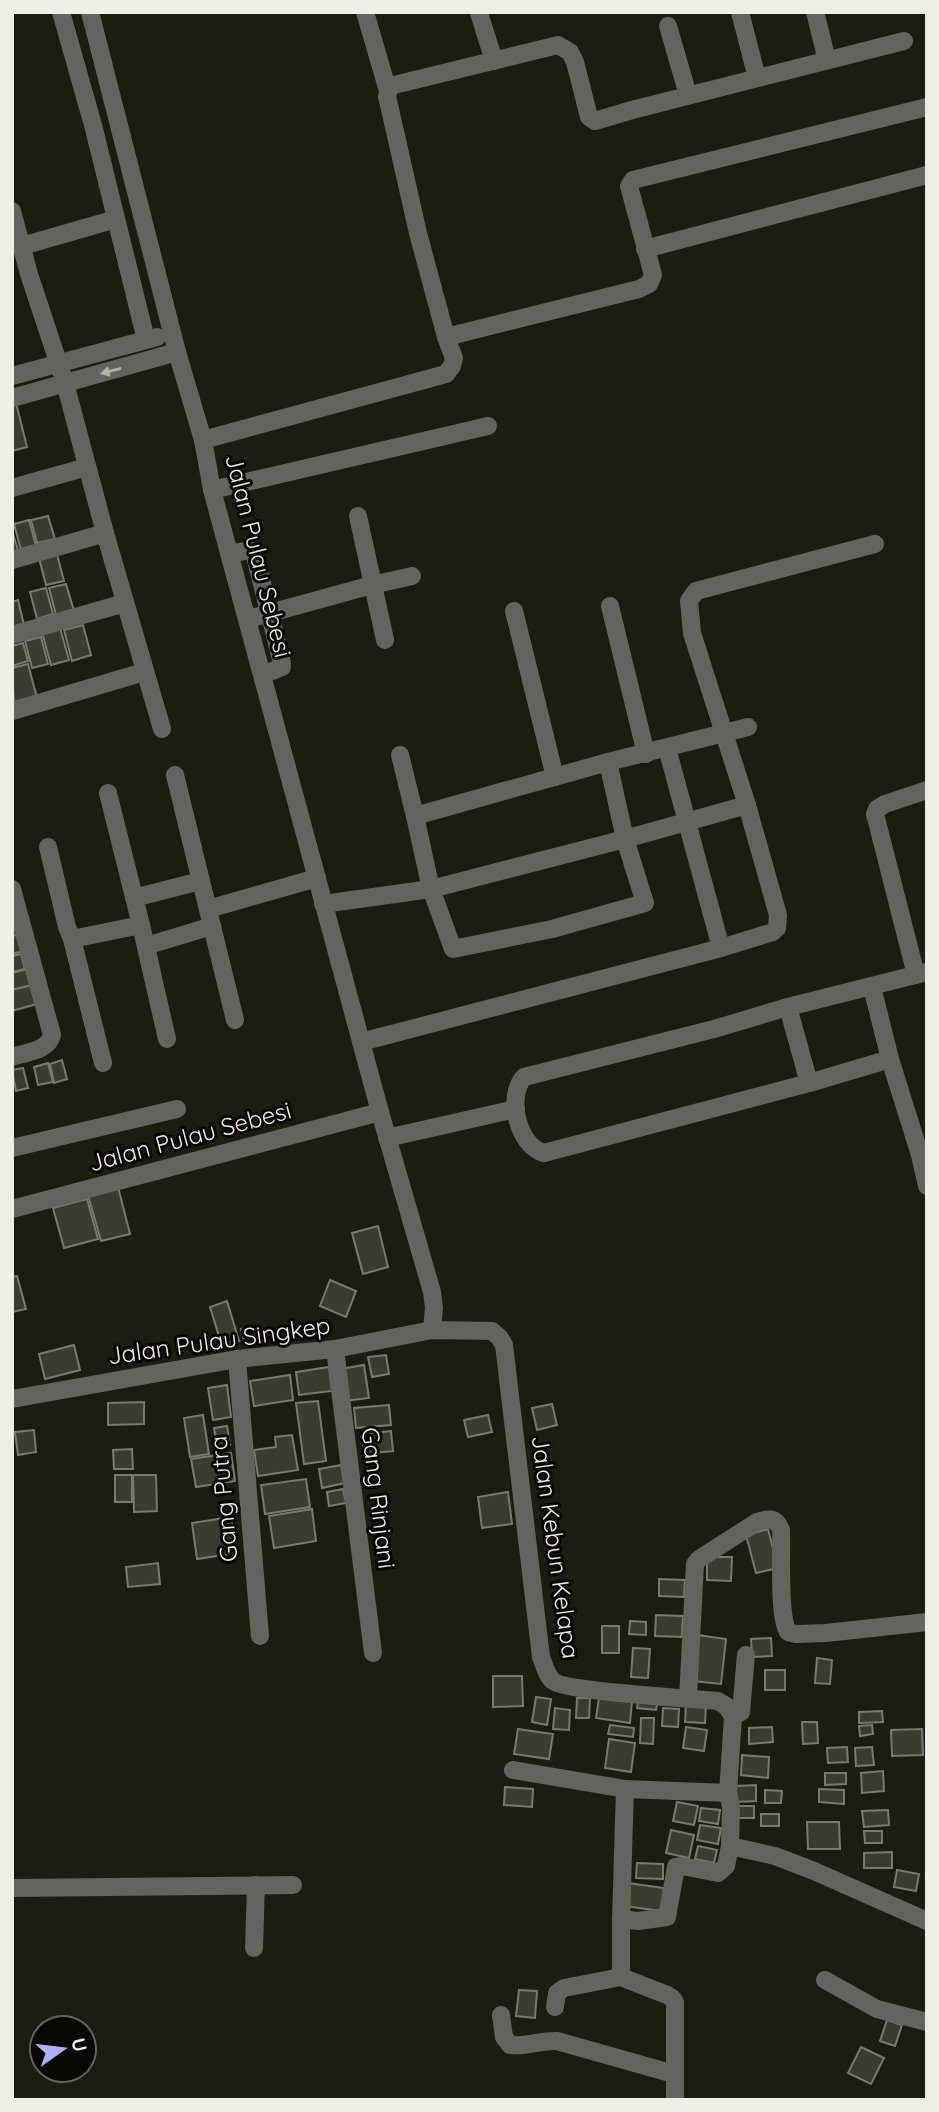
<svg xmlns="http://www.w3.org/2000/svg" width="939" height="2112" font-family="Quicksand,sans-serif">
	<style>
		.building { fill: #3c3b2f; stroke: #7a7a6c; stroke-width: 2 }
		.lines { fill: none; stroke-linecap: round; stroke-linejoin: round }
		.minor { stroke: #64635d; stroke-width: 18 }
		.oneway { fill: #b0afa8 }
		.labels { text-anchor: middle; stroke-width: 6; stroke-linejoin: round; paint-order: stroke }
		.street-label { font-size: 24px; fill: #eeede6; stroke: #070703 }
	</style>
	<rect width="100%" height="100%" fill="#1d1c11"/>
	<g class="building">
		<path d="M16 403 27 447 12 451V404Z"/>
		<path d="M48 516 55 539 37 543 31 520Z"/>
		<path d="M29 520 36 546 21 550 14 524Z"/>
		<path d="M12 531 18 550 12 552Z"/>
		<path d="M57 554 64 581 46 585 39 558Z"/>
		<path d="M66 584 74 611 56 615 49 588Z"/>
		<path d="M46 588 53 614 37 619 30 592Z"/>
		<path d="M18 600 25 629 12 632V602Z"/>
		<path d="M83 625 91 655 72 661 64 630Z"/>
		<path d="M60 628 69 660 51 665 42 632Z"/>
		<path d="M41 637 48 664 32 668 25 641Z"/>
		<path d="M23 643 28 661 12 666V646Z"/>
		<path d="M28 664 37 698 14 704 12 668Z"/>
		<path d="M19 934 23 951 12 954V936Z"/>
		<path d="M21 954 25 969 12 972V956Z"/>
		<path d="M28 969 32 985 12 990V973Z"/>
		<path d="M32 985 37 1004 12 1011V990Z"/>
		<path d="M62 1060 67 1079 54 1083 50 1064Z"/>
		<path d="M48 1063 53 1082 38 1085 34 1067Z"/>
		<path d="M23 1068 28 1088 16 1091 12 1070Z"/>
		<path d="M118 1187 130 1234 101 1241 88 1195Z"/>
		<path d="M87 1199 98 1239 64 1248 53 1208Z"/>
		<path d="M378 1226 388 1267 363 1274 352 1233Z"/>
		<path d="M17 1276 26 1309 12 1312V1277Z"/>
		<path d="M330 1280 356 1291 346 1317 320 1306Z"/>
		<path d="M227 1301 239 1341 222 1346 210 1307Z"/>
		<path d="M251 1326 255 1337 244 1340 241 1329Z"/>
		<path d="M74 1345 80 1370 45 1379 39 1354Z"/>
		<path d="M386 1355 389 1374 372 1377 368 1357Z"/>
		<path d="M364 1365 369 1398 345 1401 340 1369Z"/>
		<path d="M329 1367 332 1391 299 1395 296 1372Z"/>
		<path d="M290 1375 293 1400 254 1406 250 1381Z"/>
		<path d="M227 1385 231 1417 213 1420 208 1388Z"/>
		<path d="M318 1401 326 1461 304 1464 296 1403Z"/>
		<path d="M144 1402V1424L108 1425V1403Z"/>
		<path d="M552 1404 557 1425 537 1430 532 1408Z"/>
		<path d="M389 1405 391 1425 356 1428 354 1408Z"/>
		<path d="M203 1415 209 1454 190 1457 184 1418Z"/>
		<path d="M488 1415 492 1432 468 1437 464 1420Z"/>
		<path d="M227 1426 230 1445 217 1447 214 1428Z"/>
		<path d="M34 1430 36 1452 18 1455 15 1432Z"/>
		<path d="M391 1431 393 1451 364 1454 362 1434Z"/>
		<path d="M292 1435 298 1470 258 1476 254 1450 276 1447 275 1437Z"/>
		<path d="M132 1449 133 1469H114L113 1450Z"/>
		<path d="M231 1453 235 1481 196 1487 191 1459Z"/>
		<path d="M341 1465 345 1483 322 1488 319 1469Z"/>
		<rect x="115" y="1475" width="17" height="27"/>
		<path d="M133 1475H156L157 1511 134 1512Z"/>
		<path d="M306 1479 310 1507 265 1514 261 1485Z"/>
		<path d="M343 1489 346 1503 329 1506 327 1492Z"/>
		<path d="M508 1492 512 1524 482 1528 478 1497Z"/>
		<path d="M312 1509 316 1541 274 1548 269 1516Z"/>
		<path d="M231 1517 237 1553 197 1559 192 1523Z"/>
		<path d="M768 1529 778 1568 756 1573 746 1535Z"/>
		<path d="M707 1557H732L731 1581 707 1580Z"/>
		<path d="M158 1563 160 1584 128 1587 126 1567Z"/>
		<path d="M659 1579 685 1580 684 1597 659 1596Z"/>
		<path d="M656 1615 683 1616 682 1637 655 1636Z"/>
		<path d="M630 1621 646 1622V1635L629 1634Z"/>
		<rect x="602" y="1626" width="17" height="27"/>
		<path d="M698 1635 726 1639 721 1684 693 1681Z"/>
		<path d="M771 1638 772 1656 752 1657 751 1639Z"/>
		<path d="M633 1648 650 1649 648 1678 631 1677Z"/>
		<path d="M817 1658 832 1660 830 1684 815 1683Z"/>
		<rect x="765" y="1670" width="20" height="20"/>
		<path d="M493 1676H522L523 1706 493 1707Z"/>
		<path d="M639 1696 658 1699 656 1710 637 1708Z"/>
		<path d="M536 1697 551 1699 547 1725 532 1722Z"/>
		<path d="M577 1698H590L589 1718H576Z"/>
		<path d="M599 1698 632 1702 630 1723 596 1718Z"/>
		<path d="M686 1704 706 1705 705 1723 685 1722Z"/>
		<path d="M555 1708 570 1710 569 1730 553 1729Z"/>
		<path d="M663 1708 679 1709 678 1727 662 1726Z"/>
		<path d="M882 1711 883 1722 859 1723V1712Z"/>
		<path d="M641 1718H654L653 1744 640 1743Z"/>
		<path d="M802 1722H817L818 1743 803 1744Z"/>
		<path d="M610 1725 634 1728 633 1737 608 1734Z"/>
		<path d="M872 1725 873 1734 860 1736 859 1726Z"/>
		<path d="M686 1727 707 1730 704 1751 683 1748Z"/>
		<path d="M772 1727 773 1742 749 1744V1728Z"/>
		<path d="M518 1729 553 1734 549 1759 514 1754Z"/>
		<path d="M922 1729 923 1755 892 1756 891 1730Z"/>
		<path d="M609 1739 635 1743 631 1772 605 1768Z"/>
		<path d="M847 1747 848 1762 828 1763 827 1748Z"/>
		<path d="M872 1747 874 1765 856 1766 855 1748Z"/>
		<path d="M742 1755 769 1757 768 1778 741 1775Z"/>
		<path d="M883 1771 884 1791 862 1793 861 1773Z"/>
		<path d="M825 1773H846V1784L825 1785Z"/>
		<path d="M756 1785V1801L736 1802V1786Z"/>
		<path d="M505 1787 533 1789 532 1807 504 1805Z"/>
		<path d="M819 1789 844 1790V1804L819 1802Z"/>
		<path d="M765 1790 782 1791 781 1803H765Z"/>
		<path d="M677 1802 698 1806 694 1825 673 1821Z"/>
		<rect x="736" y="1806" width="18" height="12"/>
		<path d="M701 1808 720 1810 718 1824 699 1821Z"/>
		<path d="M888 1810 889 1825 864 1827 862 1811Z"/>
		<rect x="761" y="1814" width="18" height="12"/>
		<path d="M807 1822H839L840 1849H808Z"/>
		<path d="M700 1825 721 1828 718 1844 697 1840Z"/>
		<path d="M671 1830 694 1835 689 1858 666 1853Z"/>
		<path d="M864 1831H882V1843H865Z"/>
		<path d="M698 1846 717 1850 714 1863 695 1859Z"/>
		<path d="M892 1852V1868H864V1853Z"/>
		<path d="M637 1863 663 1864V1879L636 1878Z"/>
		<path d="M897 1870 919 1874 916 1891 894 1887Z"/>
		<path d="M628 1883 664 1888 661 1911 624 1906Z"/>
		<path d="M519 1990 537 1991 535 2018 516 2016Z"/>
		<path d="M887 2020 902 2025 895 2046 880 2041Z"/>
		<path d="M861 2047 884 2058 871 2084 848 2073Z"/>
	</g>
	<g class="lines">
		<g class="minor">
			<path d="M61 12 93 125 146 340"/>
			<path d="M90 12 177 352 203 440 212 490 380 1112 432 1292 434 1308 432 1330"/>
			<path d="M365 12 388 91"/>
			<path d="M740 12 757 78"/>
			<path d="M815 12 827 60"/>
			<path d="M479 13 494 61"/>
			<path d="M668 26 688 95"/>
			<path d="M12 211 29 274 65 383 105 533 162 729"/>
			<path d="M22 246 116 219"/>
			<path d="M645 249 927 175"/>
			<path d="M446 337 639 289 649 284 653 275 629 186 633 180 927 107"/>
			<path d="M12 376 157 337"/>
			<path d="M12 398 177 352"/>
			<path d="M203 440 446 374 452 366 454 358 446 337 418 233 387 96 390 86 558 45 570 52 575 62 589 117 595 121 632 110 904 41"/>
			<path d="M12 488 87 467"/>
			<path d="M212 490 488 426"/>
			<path d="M358 516 385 640"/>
			<path d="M230 554 249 550 254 552 282 663V667L263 675"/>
			<path d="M12 560 105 533"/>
			<path d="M610 606 646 754"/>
			<path d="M514 611 555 777"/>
			<path d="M248 619 372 585 412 576"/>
			<path d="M12 635 125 603"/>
			<path d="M12 711 144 672"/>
			<path d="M667 748 721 948"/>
			<path d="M400 755 415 816"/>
			<path d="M608 762 625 839 645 903 552 929 453 949 431 889 415 816 608 762 748 727"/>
			<path d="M175 775 235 1020"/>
			<path d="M108 793 141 925 167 1039"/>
			<path d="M48 847 67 927 72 939 103 1063"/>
			<path d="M12 889 52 1035C48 1051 27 1052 12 1057"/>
			<path d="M134 898 200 881"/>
			<path d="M323 904 431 889 625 839 747 805"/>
			<path d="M208 909 317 878"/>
			<path d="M72 939 141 925"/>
			<path d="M146 946 212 926"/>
			<path d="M916 975 875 814 877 809 885 804 927 790"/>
			<path d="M872 987 890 1059 920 1155 927 1186"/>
			<path d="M788 1007 809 1083"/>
			<path d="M361 1042 721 948 773 932 777 928 778 915 747 805 692 633 689 601 696 591 875 544"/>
			<path d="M890 1059 809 1083 544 1153C518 1146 506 1097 524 1077L714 1029 788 1007 927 972"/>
			<path d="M387 1138 516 1109"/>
			<path d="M12 1148 177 1109"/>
			<path d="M12 1209 380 1112"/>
			<path d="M335 1349 373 1653"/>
			<path d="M237 1359 260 1636"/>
			<path d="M12 1399 237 1359 335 1349 432 1330 492 1331 500 1338 504 1345 541 1657C544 1665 547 1676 553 1681 564 1691 694 1699 718 1701L726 1706 733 1716 728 1793 731 1807 730 1846 775 1856 814 1871 927 1921"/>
			<path d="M688 1698 695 1564 699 1559 757 1522C769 1518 776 1517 781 1530 782 1552 778 1616 788 1632L796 1634 826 1633 927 1622"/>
			<path d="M733 1716 741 1712 746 1655"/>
			<path d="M513 1770 625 1789 728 1793"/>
			<path d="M12 1888 293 1885"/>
			<path d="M621 1919 625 1789"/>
			<path d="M254 1948 256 1885"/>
			<path d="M621 1977 667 1995 672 1998 675 2002V2100"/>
			<path d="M825 1980 877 2009 927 2022"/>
			<path d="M555 2007 557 1993 564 1988 621 1977V1919L638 1921 667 1917 676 1867 682 1866 718 1873 726 1866 730 1846"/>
			<path d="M501 2015 504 2037 510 2045C528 2047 540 2040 557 2041L674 2074"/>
		</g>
	</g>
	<defs><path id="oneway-solid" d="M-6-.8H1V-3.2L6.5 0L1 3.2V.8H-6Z" transform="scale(1.75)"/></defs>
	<use class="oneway" href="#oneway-solid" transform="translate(111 371) rotate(165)"/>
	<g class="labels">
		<g class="street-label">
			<text transform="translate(258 556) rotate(76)" y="8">Jalan Pulau Sebesi</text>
			<text transform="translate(190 1137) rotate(-15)" y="8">Jalan Pulau Sebesi</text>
			<text transform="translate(219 1341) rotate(-8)" y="8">Jalan Pulau Singkep</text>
			<text transform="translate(378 1498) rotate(83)" y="8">Gang Rinjani</text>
			<text transform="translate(224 1499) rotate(-95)" y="8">Gang Putra</text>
			<text transform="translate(555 1547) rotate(82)" y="8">Jalan Kebun Kelapa</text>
		</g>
	</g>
	<rect width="939" height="2112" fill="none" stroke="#eeede6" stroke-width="28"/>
	<g transform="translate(63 2049) rotate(76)"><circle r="33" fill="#070703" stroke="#63635e" stroke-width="2"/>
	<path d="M0-5L12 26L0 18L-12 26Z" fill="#afaefa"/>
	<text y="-10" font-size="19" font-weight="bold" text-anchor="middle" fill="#eeede6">U</text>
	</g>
</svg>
